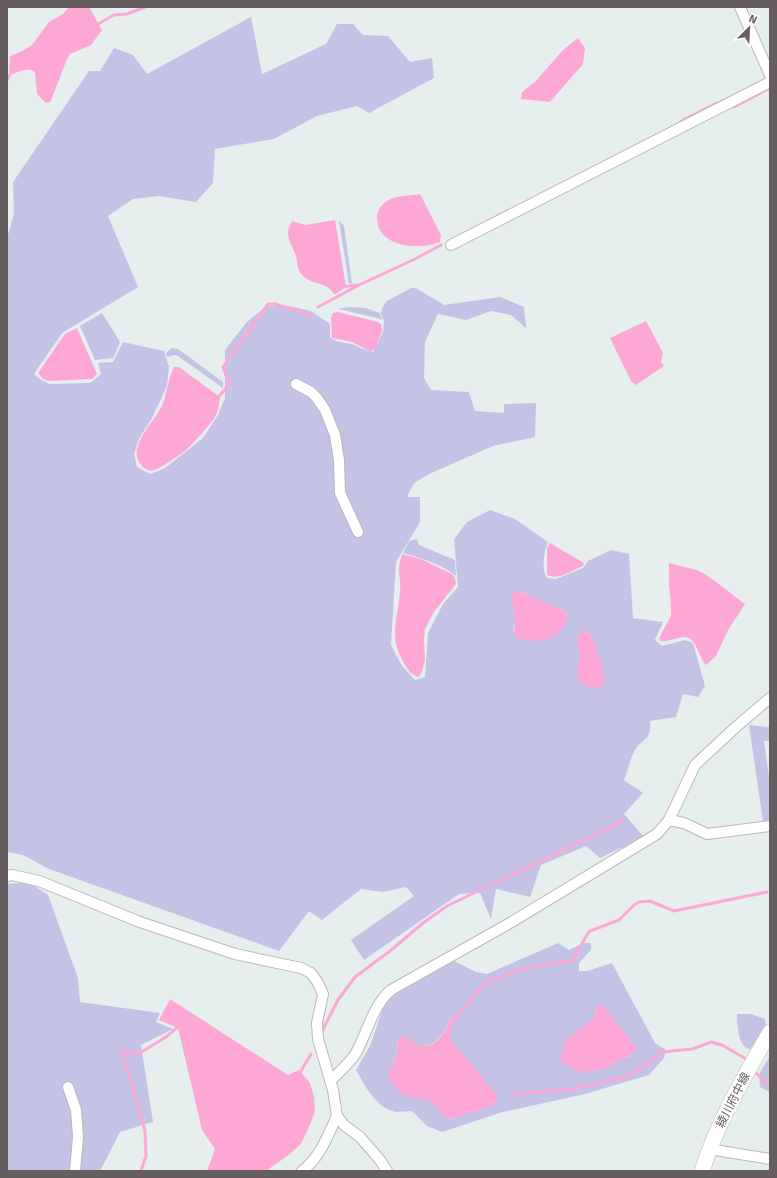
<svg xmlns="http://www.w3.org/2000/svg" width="777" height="1178" font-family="Signika,'Noto Sans JP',sans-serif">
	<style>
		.green { fill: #c4c3e6; fill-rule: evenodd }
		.water { fill: #fda8d4 }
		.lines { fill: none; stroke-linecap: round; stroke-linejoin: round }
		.stream { stroke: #fda8d4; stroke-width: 3 }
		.street-casing { stroke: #bcb6b8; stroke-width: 12 }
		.secondary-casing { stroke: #bfb7b9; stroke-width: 16 }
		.street { stroke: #fff; stroke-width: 10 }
		.secondary { stroke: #fff; stroke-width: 15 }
		.labels { text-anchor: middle; stroke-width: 4; stroke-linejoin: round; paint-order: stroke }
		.street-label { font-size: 12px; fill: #665d60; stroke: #fff }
	</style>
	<rect width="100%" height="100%" fill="#e6efee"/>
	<g class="green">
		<path d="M251 17 262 74 326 44 337 24H353L363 35 388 36 410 62 432 58 434 78 369 113 357 106 317 116 274 139 215 149 213 183 196 202 159 196 133 199 108 216 138 287 62 333 34 374 41 380 50 384 90 383 101 374 98 363 113 362 123 342 164 351 169 367 167 386 152 418 139 439 134 454 137 467 150 474 165 468 203 438 218 415 225 398V350L246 323 266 306H289L311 311 330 324V337C336 343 344 342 352 344 359 347 365 350 373 352L383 332 384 321 381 314 382 308 387 301 411 288H416L444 305 500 297 524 307 526 328 511 315 491 311 466 320 438 314 425 342 424 378 431 390 469 392 475 411 504 413V404L536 403 535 437 493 446 429 474 414 483 407 497H420V522L396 562 391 645 402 666 415 680 425 677 428 633 443 604 458 587 454 539 467 522 490 510 515 519 548 542C544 552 541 569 547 578L556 579 583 568 588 561 611 550 629 554 633 618 663 622 655 640 662 646 685 640 693 643 705 686 698 697 683 694 676 717 650 721C652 741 643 737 635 750 630 759 628 771 624 780L643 793 624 814 644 837 600 858 586 846 541 865 530 897 496 889 491 919 480 893 459 894 364 960 351 940 414 896 406 887 383 892 361 889 322 920 309 911 279 951 49 869 23 855 9 852 7 854V238L14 214 13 182 89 71H100L114 48 133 55 147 74ZM522 592 567 612 568 616 513 631Z"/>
		<path d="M339 220 344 226 352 283 349 284Z"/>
		<path d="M348 307 365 308 380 313 382 320 377 318 338 309Z"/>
		<path d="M102 313 120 342 113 358 95 360 80 326Z"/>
		<path d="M172 348 178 349 223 382V388L178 356 174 355 167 357 166 353Z"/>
		<path d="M417 539 419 545 455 560 456 576C441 564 421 558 403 553L409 541Z"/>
		<path d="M749 725 770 727V741H764L770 785V820L763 821Z"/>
		<path d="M28 882 48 895 78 978 80 1002 160 1013 156 1022 173 1029 141 1045 153 1122 120 1132 100 1171H7V884Z"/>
		<path d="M558 943 569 950 583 943H591V950L579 963V971H587L612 963 655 1043 666 1050 664 1058 649 1075 585 1094 503 1112 442 1132 427 1126 412 1111C407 1111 401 1112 396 1112 376 1108 365 1086 356 1070L370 1046 384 1005 393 996 452 960 476 972 487 974ZM599 1004 629 1056 622 1059 605 1069 566 1040 593 1019ZM452 1017 449 1037 496 1094 494 1105 451 1119C439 1114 442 1112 434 1104 427 1098 414 1097 406 1096L389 1073 397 1054 398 1040 403 1036C409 1038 412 1042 417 1044 435 1052 446 1029 452 1017Z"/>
		<path d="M737 1014H751L765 1019 766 1029 750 1049C738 1049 737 1023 737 1014Z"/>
		<path d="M770 1056V1092L760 1087 759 1074Z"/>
	</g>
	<g class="water">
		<path d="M69 7H89L102 30 91 45 70 54 67 59 52 98 50 102 46 103 37 94 35 72C28 67 20 71 13 74L9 72 10 56 22 51 32 45 49 22 63 14Z"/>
		<path d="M578 38 585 48 583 64 550 102 521 99 522 92 535 82 563 50Z"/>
		<path d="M420 194 441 235 440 242C419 251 378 247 377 219 376 212 381 205 387 201 396 195 410 196 420 194Z"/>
		<path d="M335 220 346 287 336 294H334C328 282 312 285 303 276 296 270 298 260 295 253 292 246 288 240 288 233 288 228 290 225 292 221L305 225Z"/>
		<path d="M338 312 378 322 381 324 382 331 375 349 370 351 352 342 332 338 331 318 333 313Z"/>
		<path d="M646 321 663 353 661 362 664 366 636 385 631 381 610 338Z"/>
		<path d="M77 328 97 374 92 379 49 381 43 379 38 373 65 334Z"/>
		<path d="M174 367H179L220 397C219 403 219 409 216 415 211 424 194 443 186 450 180 455 162 467 155 470 147 473 139 465 137 457 134 440 155 420 162 406 167 394 168 379 174 367Z"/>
		<path d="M550 543 584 563 583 566C571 571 560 580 547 575V548Z"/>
		<path d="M402 554 421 559 452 574 455 578 456 584 434 612 425 629 424 640 425 661 422 671 419 677C411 675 408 670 404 663 388 636 398 619 400 591 401 584 399 576 399 569 399 564 401 559 402 554Z"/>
		<path d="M669 563 697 570 708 576 745 604 728 630 716 656 706 665C698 657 697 636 683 637 675 638 668 642 661 641L659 638 671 616V605L669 585Z"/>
		<path d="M514 591 522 592 567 612C569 618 567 621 564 626 555 641 530 645 515 637 512 629 516 627 515 619 515 609 509 600 514 591Z"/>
		<path d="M586 630 592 636 604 673 605 683 598 689C586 689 577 683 577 670 577 665 580 660 580 654 578 644 572 636 586 630Z"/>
		<path d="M170 999 288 1075 299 1070 310 1083 314 1097 315 1111 310 1125 301 1144 290 1154 266 1171H207L215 1149 202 1130 178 1028 159 1020Z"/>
		<path d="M599 1004 604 1006 638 1050 605 1069 579 1072 567 1066 560 1059 566 1040 593 1019Z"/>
		<path d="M452 1017 456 1018 449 1037 496 1094 497 1101 494 1105 451 1119 442 1115 433 1103 423 1099 406 1096 399 1091 388 1078 389 1073 397 1054 398 1040 403 1036C410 1038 413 1043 420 1045 437 1050 446 1029 452 1017Z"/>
	</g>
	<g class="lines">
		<g class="stream">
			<path d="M96 25 114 15 127 14 145 7"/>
			<path d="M7 80 13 70"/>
			<path d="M734 107 768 89"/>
			<path d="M678 124 685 119 717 103"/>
			<path d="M342 287 356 285"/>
			<path d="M318 307 361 284 415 259 441 245"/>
			<path d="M217 399 229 384 223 367 268 304H275L312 316"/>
			<path d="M453 1020 485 983 520 970 554 963 572 961 587 935 590 931 619 920 634 905 639 902 650 901 674 911 767 892"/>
			<path d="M322 1031 338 1000 355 977 390 951 423 923 447 906 615 825 622 819"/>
			<path d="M756 1073 770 1088"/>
			<path d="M299 1074 311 1054"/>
			<path d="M511 1094 572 1089 629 1076 646 1065 662 1052 692 1049 711 1042 722 1045 746 1059"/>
			<path d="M141 1171 146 1156 145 1131 122 1050 138 1054 166 1037 179 1026"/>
		</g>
		<g class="street-casing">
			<g id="street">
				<path d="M740 7 770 75"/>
				<path d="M451 245 770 82"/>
				<path d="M296 384 311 392 317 398 325 410 335 435 339 460 340 493 358 532"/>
				<path d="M669 820 684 823 707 834 770 826"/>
				<path d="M7 876 12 875 39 881 140 922 235 954 301 968 311 973 318 983 323 994 317 1023 318 1039 333 1090 337 1116 344 1125 360 1137 380 1160 387 1171"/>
				<path d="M330 1081C339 1072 350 1063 356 1053 368 1031 372 1007 391 990L510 923 657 834 669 820 695 765 737 726 770 698"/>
				<path d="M68 1087 76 1110 78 1137 75 1171"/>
				<path d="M709 1149 770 1159"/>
				<path d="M302 1171C320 1158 328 1135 337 1116"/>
			</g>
		</g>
		<g class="secondary-casing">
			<path id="secondary" d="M702 1171C718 1121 744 1077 770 1032"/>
		</g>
		<use href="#street" class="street"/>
		<use href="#secondary" class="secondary"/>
	</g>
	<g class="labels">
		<g class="street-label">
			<text transform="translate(733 1100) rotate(-63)" y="4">綾川府中線</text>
		</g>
	</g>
	<rect width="777" height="1178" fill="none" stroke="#665d60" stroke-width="16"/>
	<g transform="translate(749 28) rotate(24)" stroke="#ffffff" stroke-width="3" paint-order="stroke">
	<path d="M0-3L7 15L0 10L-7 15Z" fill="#665d60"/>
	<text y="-6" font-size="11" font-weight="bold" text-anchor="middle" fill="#665d60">N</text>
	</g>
</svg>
